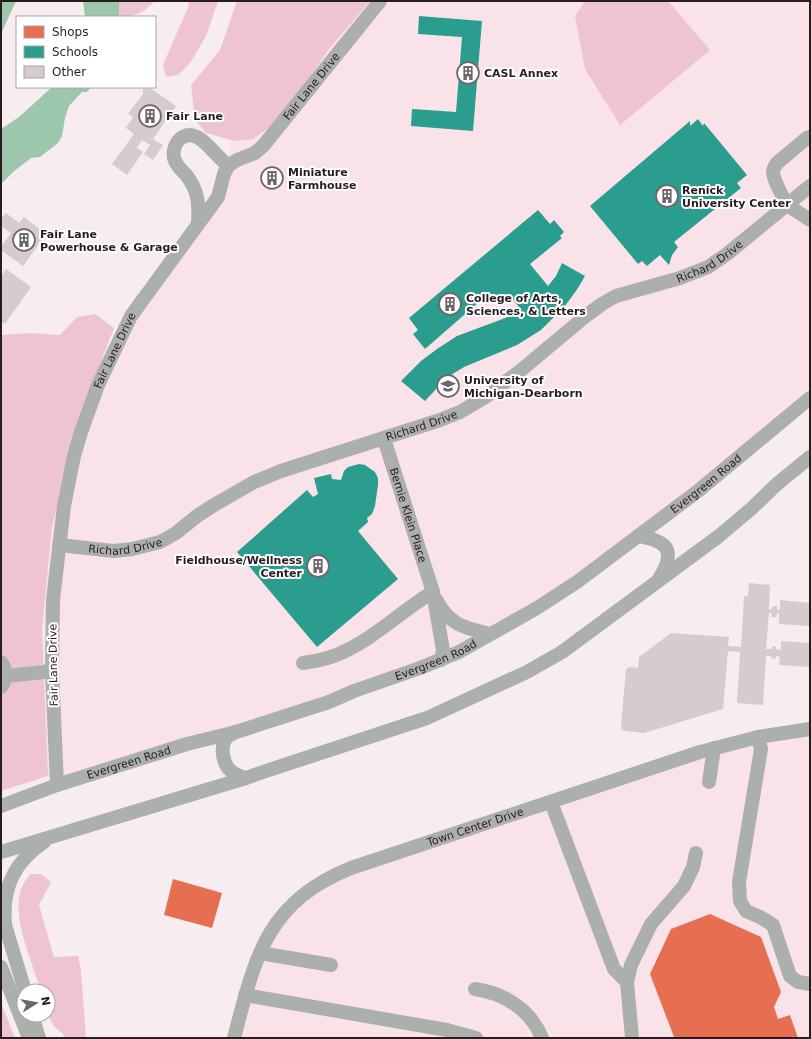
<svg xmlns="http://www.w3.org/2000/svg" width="811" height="1039" font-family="'DejaVu Sans',sans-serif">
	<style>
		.built { fill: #fae2e9 }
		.forest { fill: #efc4d2 }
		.water { fill: #9dc7ad }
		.shops { fill: #e76f51 }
		.schools { fill: #2a9d8f }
		.building { fill: #d6cbce }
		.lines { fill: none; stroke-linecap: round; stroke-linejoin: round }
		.minor { stroke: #acb0ad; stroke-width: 14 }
		.labels { text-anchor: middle; stroke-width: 4; stroke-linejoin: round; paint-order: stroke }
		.poi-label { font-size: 11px; font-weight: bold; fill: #281c1f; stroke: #fff; text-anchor: start }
		.street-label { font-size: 11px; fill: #281c1f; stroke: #fff }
	</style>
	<rect width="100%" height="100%" fill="#f7ecef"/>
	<g class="built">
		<path d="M368 1H810V395L622 546 471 642 353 689 57 785 48 776 42 628 50 538 66 447 110 358 218 197 232 141 278 115Z"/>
		<path d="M810 729V1038H234L265 940 316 886 677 761Z"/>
	</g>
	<g class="forest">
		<path d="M119 1H155C144 12 135 17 119 17Z"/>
		<path d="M187 1H218L206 36 190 63 178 75 166 77 163 65 189 5Z"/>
		<path d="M237 1H370L329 49 282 118 253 139 235 141 206 133 195 119 191 85 220 50Z"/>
		<path d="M585 1H668L710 50 620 125 585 69 575 16Z"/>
		<path d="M95 314 114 328 85 404 52 526 42 628 48 776 1 791V335L29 333 60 335 77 317Z"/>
		<path d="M30 874H41L51 882 39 905 54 957 78 956 81 970 86 1038H65C62 1031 55 1029 52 1023 46 1014 48 1001 48 991H41C33 965 11 916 21 890 22 885 27 879 30 874Z"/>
		<path d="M1 1003 15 1038H1Z"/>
	</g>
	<g class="water">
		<path d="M3 1H16L1 34V5Z"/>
		<path d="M83 1H119V17H85Z"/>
		<path d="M52 87H91L87 92H82L69 106 65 118 62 136 58 143 40 157 31 158 13 172 1 184V129L19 117Z"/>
	</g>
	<g class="shops">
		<path d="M173 879 222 893 212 928 164 915Z"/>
		<path d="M710 914 761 937 781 992 774 1007 778 1019 790 1015 798 1038H676L674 1037 650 974 671 929Z"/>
	</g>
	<g class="schools">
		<path d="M419 16 482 21 473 131 411 126 412 109 456 112 462 37 418 34Z"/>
		<path d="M698 119 703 126 704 123 747 175 737 183 741 188 674 242 678 247 672 255 669 265 660 255 647 266 642 261 638 264 590 206 690 121V126Z"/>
		<path d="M273 173 276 181 271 183 268 174Z"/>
		<path d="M538 210 550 224 554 220 564 232 560 236 562 238 530 264 548 286 556 276 562 263 585 276 578 288 565 306 541 330 517 345 464 367 451 375 437 388 425 401 401 381 421 361 437 349 457 336 508 317 520 308 513 300 501 302 493 300 487 295 425 349 413 334 418 330 409 318Z"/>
		<path d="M359 464 365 465 375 472 378 478V485L375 506 372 514 367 518 368 522 358 531 398 579 317 647 237 552 307 490 313 497 318 494 314 478 331 474 332 479 341 480 344 471 348 467Z"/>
	</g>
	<g class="building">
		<path d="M148 88 153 90 176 106 153 139 163 145 153 160 144 154 150 145 142 140 137 148 143 152 127 175 112 164 134 134 126 128 133 117 128 114 143 94V89Z"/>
		<path d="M6 213 19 223 24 217 46 234 23 266 1 250V247L11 233 1 226V219Z"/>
		<path d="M6 269 31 287 5 324 1 321V277Z"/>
		<path d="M749 583 770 585 769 609H772L773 606H777V609L780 610V600L810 603V626L779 624V613H777L776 617H771L772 613H769L766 649H772V646L776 647V649L781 650V641L810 643V667L779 665 780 657 776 656V659L771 658V656H766L763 705 737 703 740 652 728 651 723 709 644 733 625 731 622 730 621 726 626 669 630 667 638 668 639 657 671 633 729 637 728 646 741 647 744 596H748Z"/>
	</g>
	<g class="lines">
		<g class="minor">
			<path d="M787 205C783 197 773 180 773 172 773 169 775 166 777 163L807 138 810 137"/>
			<path d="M787 205 810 220"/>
			<path d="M198 224C199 205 199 192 187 176 182 170 176 166 174 158 173 153 174 146 178 141 191 126 206 143 215 153 219 157 224 162 228 166"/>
			<path id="s1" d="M384 439 433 592 443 650 441 660"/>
			<path d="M638 536C669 541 676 551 659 579"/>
			<path id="s2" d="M59 545 114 551 132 549 160 542 176 533 197 516 214 505 254 482 281 471 440 420 460 412 487 396 520 371 587 315 602 304 616 296 680 278 708 267 727 254 810 186"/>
			<path d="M437 601C449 625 466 628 490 634"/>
			<path d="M1 662C7 670 7 679 1 687"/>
			<path d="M303 663C316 661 329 659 341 653 375 638 401 611 433 592"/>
			<path d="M6 676 44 672 52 670"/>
			<path d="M235 732C233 734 229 735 227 737 219 747 223 765 232 772 236 775 242 777 246 778"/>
			<path d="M758 737 761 749 739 882 740 901 746 911 760 917 773 925 790 976 798 982 810 984"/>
			<path d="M709 782 714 748"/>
			<path id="s3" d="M57 785 52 670 53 600 64 506 74 456 81 432 98 385 131 316 218 197 224 174 228 166 237 160 255 153 263 146 380 1"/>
			<path d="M551 802 614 969 627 982"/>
			<path id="s4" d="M1 806 57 785 187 744 236 732 329 702 354 691 420 668 459 652 537 608 577 582 698 491 810 398"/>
			<path d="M1 852 246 778 266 771 427 718 527 672 562 652 719 536 751 509 777 484 810 457"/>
			<path d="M2 915 25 991"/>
			<path d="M5 923C2 888 14 862 44 842"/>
			<path d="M260 953 331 965"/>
			<path d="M1 967 29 1038"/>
			<path d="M475 989C504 993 531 1010 542 1038"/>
			<path d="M245 995 447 1030 476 1038"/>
			<path d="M32 1015 39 1038"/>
			<path id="s5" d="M234 1038C255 958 266 902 351 868L700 752 758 737 810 729"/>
			<path d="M632 1038 627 982 631 965 651 924 684 886 693 867 696 853"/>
		</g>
	</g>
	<defs>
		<g id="building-ring" transform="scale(1.15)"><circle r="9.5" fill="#fff" stroke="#706568" stroke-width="1.5"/><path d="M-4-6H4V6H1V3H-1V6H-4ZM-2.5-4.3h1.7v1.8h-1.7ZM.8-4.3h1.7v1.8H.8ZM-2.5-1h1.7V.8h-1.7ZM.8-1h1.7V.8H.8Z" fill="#706568"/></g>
		<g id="university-ring" transform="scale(1.15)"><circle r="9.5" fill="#fff" stroke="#706568" stroke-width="1.5"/><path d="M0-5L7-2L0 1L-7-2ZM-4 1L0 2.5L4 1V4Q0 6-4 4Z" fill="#706568"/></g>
	</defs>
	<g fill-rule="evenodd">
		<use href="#building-ring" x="468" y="73"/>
		<use href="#building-ring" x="150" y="116"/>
		<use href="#building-ring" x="272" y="178"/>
		<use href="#building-ring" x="667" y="196"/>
		<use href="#building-ring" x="24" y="240"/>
		<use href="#building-ring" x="450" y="304"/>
		<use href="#university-ring" x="448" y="386"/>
		<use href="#building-ring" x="318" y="566"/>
	</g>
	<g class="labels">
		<g class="poi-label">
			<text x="484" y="77">CASL Annex</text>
			<text x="166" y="120">Fair Lane</text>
			<text x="288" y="176">Miniature<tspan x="288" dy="13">Farmhouse</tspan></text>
			<text x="682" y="194">Renick<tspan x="682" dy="13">University Center</tspan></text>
			<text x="40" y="238">Fair Lane<tspan x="40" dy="13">Powerhouse &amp; Garage</tspan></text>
			<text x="466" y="302">College of Arts,<tspan x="466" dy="13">Sciences, &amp; Letters</tspan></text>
			<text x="464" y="384">University of<tspan x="464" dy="13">Michigan-Dearborn</tspan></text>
			<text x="302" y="564" text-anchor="end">Fieldhouse/Wellness<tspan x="302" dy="13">Center</tspan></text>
		</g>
		<g class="street-label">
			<text dy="4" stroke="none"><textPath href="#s3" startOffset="780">Fair Lane Drive</textPath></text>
			<text dy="4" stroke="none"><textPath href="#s2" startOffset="727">Richard Drive</textPath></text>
			<text dy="4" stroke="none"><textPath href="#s3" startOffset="444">Fair Lane Drive</textPath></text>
			<text dy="4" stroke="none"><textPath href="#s2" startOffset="391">Richard Drive</textPath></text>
			<text dy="4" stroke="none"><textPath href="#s4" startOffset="783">Evergreen Road</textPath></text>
			<text dy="4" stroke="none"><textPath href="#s1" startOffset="80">Bernie Klein Place</textPath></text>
			<text dy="4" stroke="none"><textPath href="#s2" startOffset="67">Richard Drive</textPath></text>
			<text dy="4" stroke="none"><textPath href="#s4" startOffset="459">Evergreen Road</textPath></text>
			<text transform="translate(53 665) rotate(-91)" y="4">Fair Lane Drive</text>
			<text dy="4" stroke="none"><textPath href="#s4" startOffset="135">Evergreen Road</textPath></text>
			<text dy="4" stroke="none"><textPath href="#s5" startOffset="348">Town Center Drive</textPath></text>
		</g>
	</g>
	<rect width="811" height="1039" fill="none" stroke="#281c1f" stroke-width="4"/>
	<rect x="16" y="16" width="140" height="72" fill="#ffffff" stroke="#a9a4a5"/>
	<rect x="24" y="26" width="20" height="12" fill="#e76f51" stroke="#a9a4a5"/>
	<text x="52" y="36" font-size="12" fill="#281c1f">Shops</text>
	<rect x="24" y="46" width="20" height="12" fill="#2a9d8f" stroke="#a9a4a5"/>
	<text x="52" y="56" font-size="12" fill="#281c1f">Schools</text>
	<rect x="24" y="66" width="20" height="12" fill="#d6cbce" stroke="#a9a4a5"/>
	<text x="52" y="76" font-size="12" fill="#281c1f">Other</text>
	<g transform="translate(36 1003) rotate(79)"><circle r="19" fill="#ffffff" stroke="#a9a4a5"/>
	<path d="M0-3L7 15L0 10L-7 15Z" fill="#706568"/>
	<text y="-6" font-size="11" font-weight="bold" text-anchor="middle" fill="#281c1f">N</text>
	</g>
</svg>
